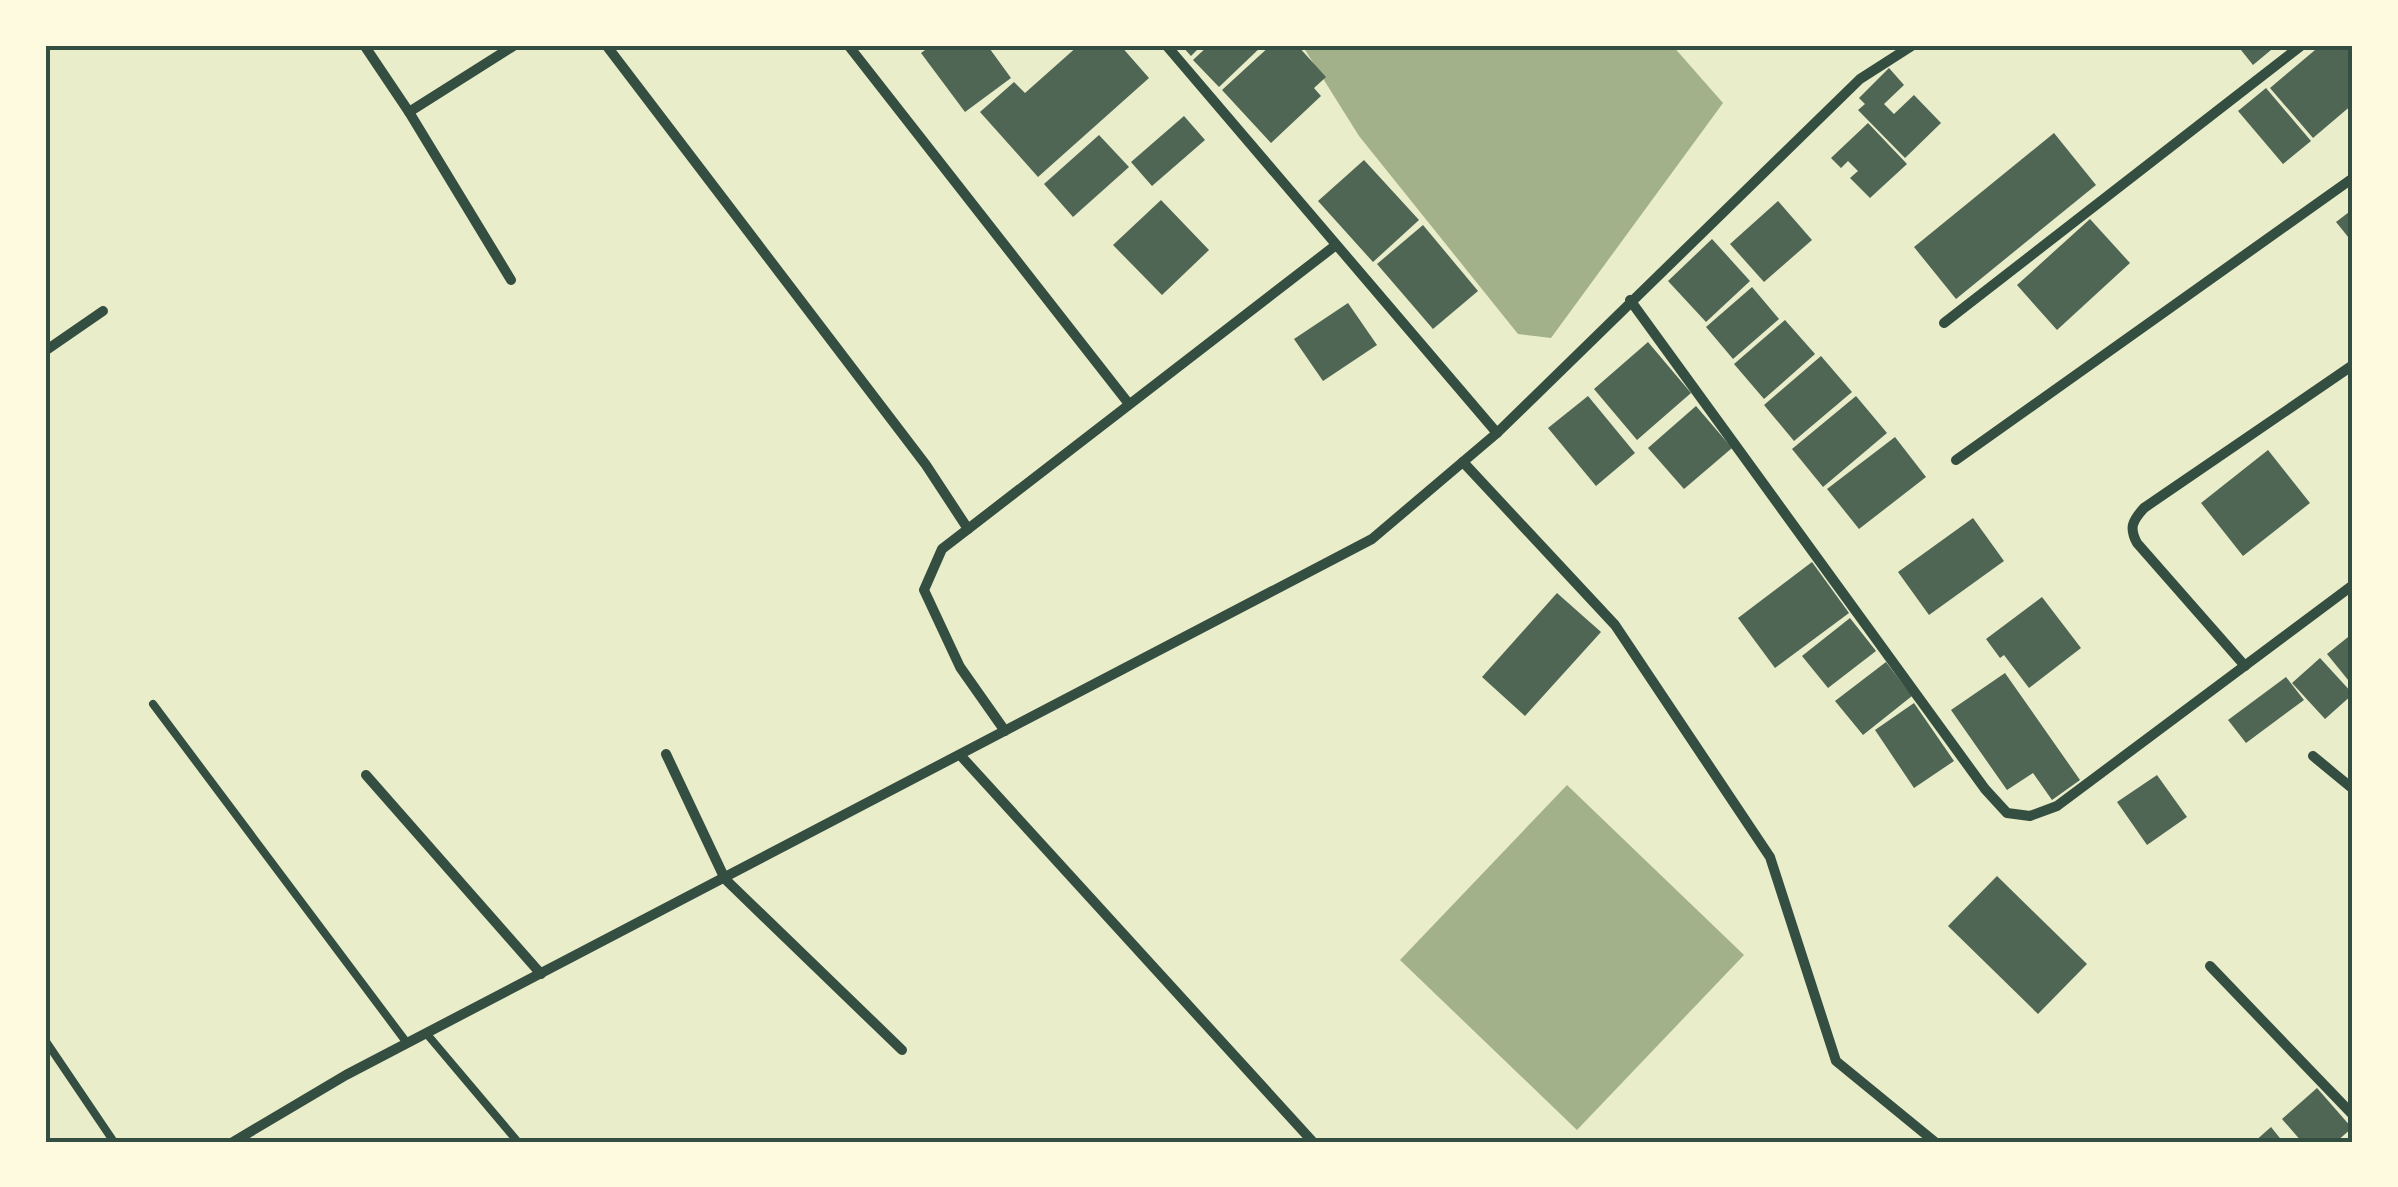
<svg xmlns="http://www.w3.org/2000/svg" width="2398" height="1187" font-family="Poppins,sans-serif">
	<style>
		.water { fill: #a3b18a }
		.building { fill: #4f6655 }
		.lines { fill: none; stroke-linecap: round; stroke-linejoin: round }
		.service { stroke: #344e41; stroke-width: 8 }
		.minor { stroke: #344e41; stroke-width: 10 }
		.neatline { fill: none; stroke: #344e41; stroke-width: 4 }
	</style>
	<rect width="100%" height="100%" fill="#e9edc9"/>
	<g class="water">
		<path d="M1302 45H1672L1723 103 1551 338 1518 334 1359 136Z"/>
		<path d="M1567 785 1744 955 1577 1130 1400 960Z"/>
	</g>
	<g class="building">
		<path d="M932 45H987L1011 78 965 112 921 53Z"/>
		<path d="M1079 45H1120L1149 78 1038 177 980 112 1014 82 1025 93Z"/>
		<path d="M1181 45H1202L1191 56Z"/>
		<path d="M1209 45H1263L1219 87 1193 60Z"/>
		<path d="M1271 45H1297L1326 77 1314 88 1321 96 1271 143 1222 90Z"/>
		<path d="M2237 45H2277L2253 65Z"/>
		<path d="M2321 45H2353V104L2313 138 2270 88Z"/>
		<path d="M1889 68 1904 85 1884 104 1894 114 1914 95 1941 123 1905 158 1858 110 1865 104 1859 98Z"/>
		<path d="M2266 88 2311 141 2283 164 2238 111Z"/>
		<path d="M1184 116 1205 140 1152 186 1131 162Z"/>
		<path d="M1868 123 1907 164 1870 198 1850 178 1858 171 1848 161 1841 168 1831 158Z"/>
		<path d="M2054 133 2096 185 1956 299 1914 247Z"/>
		<path d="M1099 135 1129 167 1073 217 1044 184Z"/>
		<path d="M1364 160 1419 220 1373 262 1318 201Z"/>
		<path d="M1161 200 1209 250 1162 295 1113 245Z"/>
		<path d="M1778 201 1812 240 1764 282 1730 244Z"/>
		<path d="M2353 209V243L2336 222Z"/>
		<path d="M2090 219 2130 263 2057 330 2017 285Z"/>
		<path d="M1423 225 1478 291 1433 329 1377 264Z"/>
		<path d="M1712 239 1750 281 1706 322 1668 281Z"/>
		<path d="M1752 287 1779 319 1733 359 1706 327Z"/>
		<path d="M1348 303 1377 345 1323 381 1294 339Z"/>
		<path d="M1785 320 1815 354 1764 399 1734 364Z"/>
		<path d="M1648 342 1691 393 1637 440 1594 389Z"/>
		<path d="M1821 356 1852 392 1794 441 1764 405Z"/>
		<path d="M1588 396 1635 453 1596 486 1548 428Z"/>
		<path d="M1856 396 1887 433 1823 487 1792 449Z"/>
		<path d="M1696 406 1732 448 1684 489 1648 448Z"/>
		<path d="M1895 437 1926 477 1859 529 1827 489Z"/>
		<path d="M2268 450 2310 503 2243 556 2201 503Z"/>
		<path d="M1973 518 2004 561 1929 615 1898 572Z"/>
		<path d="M1812 562 1849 613 1775 668 1738 618Z"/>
		<path d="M1557 593 1601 632 1525 716 1482 677Z"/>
		<path d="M2042 597 2081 648 2029 688 2004 655 2000 658 1986 639Z"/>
		<path d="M1850 618 1876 651 1828 688 1802 656Z"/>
		<path d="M2353 633V686L2327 654Z"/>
		<path d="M2320 658 2353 694 2325 719 2292 683Z"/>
		<path d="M1886 662 1912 696 1863 735 1835 701Z"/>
		<path d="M2005 673 2080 780 2052 800 2033 773 2007 790 1951 710Z"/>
		<path d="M2286 677 2304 700 2246 743 2228 720Z"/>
		<path d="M1914 703 1954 761 1914 788 1875 730Z"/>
		<path d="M2157 775 2187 817 2147 845 2117 802Z"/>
		<path d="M1997 876 2087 964 2038 1014 1948 926Z"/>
		<path d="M2317 1088 2352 1128 2336 1142H2302L2282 1119Z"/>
		<path d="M2271 1127 2283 1142H2254Z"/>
	</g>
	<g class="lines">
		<g class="service">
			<path d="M153 704 407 1043"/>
			<path d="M426 1033 518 1142"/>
			<path d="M45 1040 114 1142"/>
		</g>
		<g class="minor">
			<path d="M364 45 409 112"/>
			<path d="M606 45 926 465 968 529 942 549 924 590 960 667 1005 731"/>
			<path d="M848 45 1129 404"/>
			<path d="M1166 45 1497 433"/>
			<path d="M511 280 409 112 515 45"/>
			<path d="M1630 300 1985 789 2007 813 2030 816 2057 806 2353 585"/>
			<path d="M1944 323 2302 45"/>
			<path d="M45 351 103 311"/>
			<path d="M1956 460 2353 178"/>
			<path d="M1463 462 1615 625 1770 857 1836 1061 1935 1142"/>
			<path d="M968 529 1336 245"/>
			<path d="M2245 666 2137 543C2129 528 2132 521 2144 508L2353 365"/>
			<path d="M666 754 725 879 902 1050"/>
			<path d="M961 756 1313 1142"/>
			<path d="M2313 756 2353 789"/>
			<path d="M366 775 541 974"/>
			<path d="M2210 966 2353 1115"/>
			<path d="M233 1142 346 1075 1372 539 1497 433 1860 79 1913 45"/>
		</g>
	</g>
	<rect width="2398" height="1187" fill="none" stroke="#fefae0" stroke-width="95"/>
	<rect x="48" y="48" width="2302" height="1092" class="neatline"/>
</svg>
